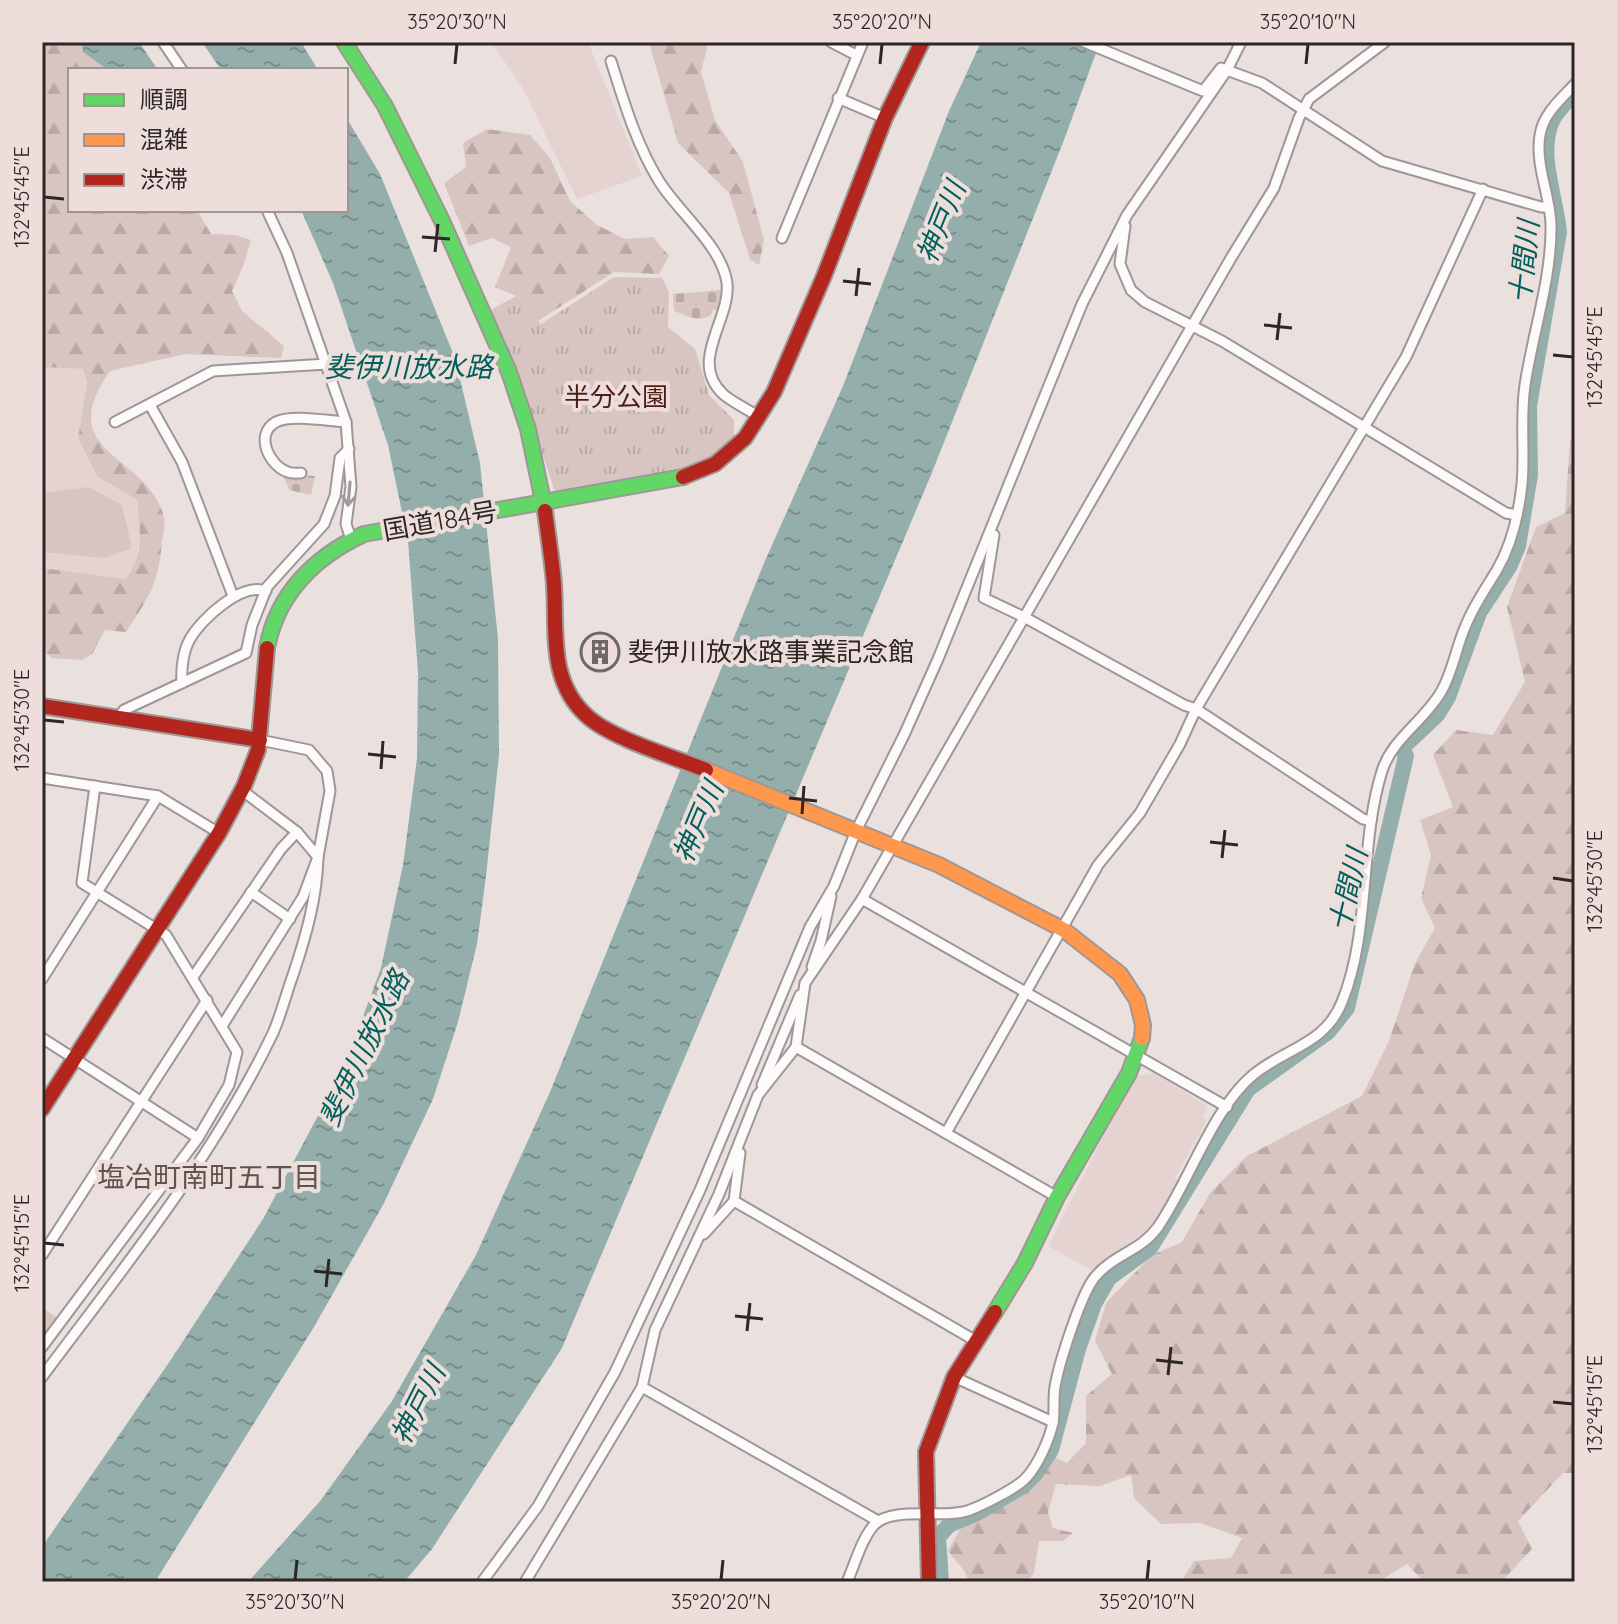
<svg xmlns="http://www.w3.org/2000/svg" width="1617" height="1624" font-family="Quicksand,'Noto Sans JP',sans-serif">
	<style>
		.built { fill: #e4d3d0 }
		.grass { fill: #d8c5c1 }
		.forest { fill: url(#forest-firs) }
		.cemetery { fill: url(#cemetery-stones) }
		.park { fill: url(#park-tufts) }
		.water { fill: url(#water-ripples) }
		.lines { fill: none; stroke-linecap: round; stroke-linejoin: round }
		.river { stroke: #94afab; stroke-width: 16 }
		.street-casing { stroke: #9e9795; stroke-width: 13 }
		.fast-casing { stroke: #9e9795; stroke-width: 18 }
		.slow-casing { stroke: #9e9795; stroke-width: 18 }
		.jam-casing { stroke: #9e9795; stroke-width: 18 }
		.street { stroke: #fcfafa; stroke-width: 9 }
		.fast { stroke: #63d668; stroke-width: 14 }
		.slow { stroke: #ff974d; stroke-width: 14 }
		.jam { stroke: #b3261e; stroke-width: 14 }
		.oneway { stroke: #9e9b9a }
		.ticks { fill: none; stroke: #2c2725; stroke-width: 3 }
		.labels { text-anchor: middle; stroke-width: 8; stroke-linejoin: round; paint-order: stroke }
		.park-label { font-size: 26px; fill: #4d1d15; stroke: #eededb }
		.street-label { font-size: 26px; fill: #2c2725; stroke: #eededb }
		.poi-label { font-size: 26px; fill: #2c2725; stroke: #eededb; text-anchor: start }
		.water-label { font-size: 28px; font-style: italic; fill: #02605c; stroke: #eededb }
		.neighbourhood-label { font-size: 28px; fill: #5f524f; stroke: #eededb }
		.neatline { fill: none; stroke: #2c2725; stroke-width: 3 }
		.ticks-label { font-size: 20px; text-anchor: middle; fill: #2c2725 }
	</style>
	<defs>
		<pattern id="forest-firs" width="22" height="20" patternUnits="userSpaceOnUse" patternTransform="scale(2)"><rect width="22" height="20" fill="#d8c5c1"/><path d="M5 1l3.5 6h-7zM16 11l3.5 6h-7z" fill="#baa9a6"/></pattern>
		<pattern id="cemetery-stones" width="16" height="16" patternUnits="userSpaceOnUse" patternTransform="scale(2)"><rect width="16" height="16" fill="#d8c5c1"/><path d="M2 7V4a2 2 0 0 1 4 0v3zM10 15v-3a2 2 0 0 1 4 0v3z" fill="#baa9a6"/></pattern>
		<pattern id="park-tufts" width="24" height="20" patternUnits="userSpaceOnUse" patternTransform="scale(2)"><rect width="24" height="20" fill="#d8c5c1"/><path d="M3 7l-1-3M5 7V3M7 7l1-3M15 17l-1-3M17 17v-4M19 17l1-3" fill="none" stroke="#baa9a6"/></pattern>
		<pattern id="water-ripples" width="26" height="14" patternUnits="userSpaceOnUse" patternTransform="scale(2)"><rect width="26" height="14" fill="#94afab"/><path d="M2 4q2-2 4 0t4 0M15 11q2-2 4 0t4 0" fill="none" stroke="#798e8b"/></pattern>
	</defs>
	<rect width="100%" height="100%" fill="#eae1df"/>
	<g class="built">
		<path d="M491 42H588L642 176 577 199 522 87Z"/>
		<path d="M42 367 83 369 87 383 78 438 97 476 137 499 140 527 136 568 124 580 42 568Z"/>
		<path d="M1154 1073 1208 1106 1203 1116 1207 1120 1175 1178 1179 1182 1147 1234 1093 1271 1048 1246 1103 1137 1137 1076Z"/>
	</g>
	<path class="grass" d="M89 487 122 505 132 548 104 558 42 552V493Z"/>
	<g class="forest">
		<path d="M42 42H82L83 52 108 70H70V210H197L211 234 235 235 251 240 244 264 232 291 242 311 284 346 281 358 185 354 110 371C50 456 150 453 164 518 166 525 163 535 162 542 158 586 149 597 126 632L105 630 92 654 82 660 52 658 42 650V568L125 579C145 559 140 527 137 500L97 476 78 438 87 383 83 369 42 367Z"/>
		<path d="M643 42H706L708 44 701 72 715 120 743 162 764 240 759 265 750 259 729 193 678 143 649 43Z"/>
		<path d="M487 129 530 135 550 158 570 201 597 225 625 239 653 237 669 256 659 274 614 272 538 321 516 296 495 287 511 247 492 238 469 246 444 183 466 167 463 143Z"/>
		<path d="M1575 437V1473H1563L1518 1521 1532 1549 1501 1582H1424L1407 1564 1378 1582H1181L1194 1561 1231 1558 1242 1538 1200 1523 1161 1524 1134 1498 1131 1475 1100 1486 1056 1484 1048 1512 1053 1528 1073 1533 1063 1541H1039L1034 1573 1027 1582H969L965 1572 948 1551 960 1529 1030 1486 1053 1456 1067 1463 1086 1443V1396L1112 1374 1095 1341 1106 1303 1152 1255 1182 1242 1210 1193 1247 1156 1362 1096 1389 1041 1415 963 1435 928 1421 898 1431 855 1420 820 1453 807 1433 755 1456 730 1493 735 1525 682 1507 607 1536 527 1565 513 1570 440Z"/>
	</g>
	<g class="cemetery">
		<path d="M721 290 718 310 713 309 711 315C697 323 688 316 674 311L673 294Z"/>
		<path d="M283 474 315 476 311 495 289 490Z"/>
	</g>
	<g class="park">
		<path d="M614 277 662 278 669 292 668 327 695 349 709 395 734 420V442L689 471 605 489 555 492 524 397 489 311 516 296 541 324Z"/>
		<path d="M42 1308 58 1318 42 1340Z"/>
	</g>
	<g class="water">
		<path d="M82 42H139L158 70H108L83 52Z"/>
		<path d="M202 42H301L318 70H221Z"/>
		<path d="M981 42H1100L1064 140 931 475 562 1348 432 1549 404 1582H248L321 1500 392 1401 476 1255 550 1092 764 563 843 386 949 111Z"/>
		<path d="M346 117 380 174 455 358 480 463 498 639 499 755 486 876 477 944 458 1022 433 1099 383 1205 314 1327 155 1582H42V1547L172 1358 263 1219 345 1065 381 968 403 865 417 758 418 672 408 541 388 445 333 283 301 210H346Z"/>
	</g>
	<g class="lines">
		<path class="river" d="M941 1582 938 1537 949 1525 975 1514 1023 1486 1035 1474 1051 1450 1078 1349 1094 1304 1109 1278 1150 1248 1248 1089 1328 1032 1347 1008 1406 756 1402 748 1437 715 1448 697 1479 613 1509 567 1518 546 1530 475 1529 406 1559 232C1556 198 1538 156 1551 123 1556 111 1566 102 1575 93"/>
		<g class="street-casing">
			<g id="street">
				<path d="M163 42 182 70"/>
				<path d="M831 42 856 55"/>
				<path d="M1084 42 1203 91 1221 68 1262 83 1382 161 1541 207H1549"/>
				<path d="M611 61C624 102 636 144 659 181 678 212 722 246 727 283 731 320 688 361 723 394 733 403 748 409 759 417"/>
				<path d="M838 98 885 118"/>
				<path d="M267 210 287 253 346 422 351 487 346 524 351 539"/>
				<path d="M1125 226 1120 264 1131 290 1145 302 1222 341 1506 513 1517 515"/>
				<path d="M782 238 863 42"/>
				<path d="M150 405 182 462 233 596"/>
				<path d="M115 422 213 371 327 364"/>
				<path d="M301 473C297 473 292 474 288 472 269 466 254 434 276 422 291 414 328 421 346 422"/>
				<path d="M994 535 984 598 1024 617 1184 705 1196 709 1363 819 1371 821"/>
				<path d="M182 683C181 669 183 651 190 639 202 618 242 582 266 591"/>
				<path d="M118 718 124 710 246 653 252 625 267 587 324 524 335 496 340 458 349 449"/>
				<path d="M42 778 158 796 219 833"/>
				<path d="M251 892 290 919"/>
				<path d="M862 899 1227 1107"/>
				<path d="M812 967 821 941 831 896"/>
				<path d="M193 977 281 849 297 832"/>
				<path d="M42 979 158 796"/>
				<path d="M222 1026 303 897 318 857 330 791 327 771 309 750 260 740"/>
				<path d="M42 1038 198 1138"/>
				<path d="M796 1047 1057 1197"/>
				<path d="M762 1085 800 995"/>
				<path d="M946 1133 1098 865 1140 813 1180 744 1196 709 1406 357 1483 189"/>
				<path d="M740 1153 734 1201 976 1341"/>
				<path d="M704 1234 734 1201"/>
				<path d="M42 1255 207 1000"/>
				<path d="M42 1347 198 1138 229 1085 237 1052 166 935 82 883 95 786"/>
				<path d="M42 1377C125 1266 213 1158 273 1033 281 1015 286 994 293 975 306 936 317 898 318 857L297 832 243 791"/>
				<path d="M954 1377 1053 1422"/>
				<path d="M642 1387 878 1521"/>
				<path d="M482 1582 538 1506 615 1372 700 1190 810 927 834 886 856 831 904 735 938 659 1082 304 1127 215 1227 70 1241 42"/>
				<path d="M525 1582 642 1387 655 1330 719 1194 758 1095 796 1047 805 983 862 899 1231 258 1274 188 1299 118 1309 99 1385 42"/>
				<path d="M847 1582C855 1564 861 1540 874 1525 893 1505 944 1520 970 1510 983 1505 1015 1489 1025 1479 1038 1466 1049 1440 1053 1423 1055 1411 1053 1398 1055 1387 1059 1363 1081 1294 1095 1277 1114 1254 1140 1252 1158 1227 1188 1184 1213 1108 1253 1075 1285 1048 1325 1045 1342 1002 1371 931 1359 845 1382 771 1392 739 1424 721 1441 692 1453 672 1456 647 1466 625 1474 605 1486 588 1497 570 1512 544 1519 513 1522 484 1525 451 1520 418 1525 385 1533 332 1552 278 1551 224 1550 195 1535 165 1540 135 1543 114 1561 99 1575 84"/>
			</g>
		</g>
		<g class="fast-casing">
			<g id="fast">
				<path d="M344 42 385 106 442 221 509 372 528 429 545 511"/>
				<path d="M267 648C277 593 316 556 364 534L683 477"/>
				<path d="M995 1312 1025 1263 1057 1197 1129 1073 1142 1038"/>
			</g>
		</g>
		<g class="slow-casing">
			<path id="slow" d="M706 770 939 865 1064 930 1120 974 1137 1000 1143 1025 1142 1038"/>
		</g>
		<g class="jam-casing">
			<g id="jam">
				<path d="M683 477 715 464 745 438 774 392 824 276 885 118 922 42"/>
				<path d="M545 511C548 535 552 560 554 584 557 632 548 682 588 717 613 739 674 757 706 770"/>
				<path d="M42 706 260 740"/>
				<path d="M42 1109 219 833 244 786 258 750 267 648"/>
				<path d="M929 1582 926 1452 954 1377 995 1312"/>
			</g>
		</g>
		<use href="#street" class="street"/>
		<use href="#fast" class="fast"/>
		<use href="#slow" class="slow"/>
		<use href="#jam" class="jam"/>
	</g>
	<defs><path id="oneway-shaft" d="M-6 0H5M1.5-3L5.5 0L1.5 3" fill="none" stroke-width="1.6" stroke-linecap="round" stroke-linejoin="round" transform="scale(2)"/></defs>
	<use class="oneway" href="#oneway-shaft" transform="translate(349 494) rotate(95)"/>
	<path class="ticks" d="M455 64 457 44M880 64 882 44M1306 64 1308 44M44 197 64 199M422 237 450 239M435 252 438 224M843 281 871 284M856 296 859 268M1264 325 1292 328M1277 340 1280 313M1553 355 1573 357M44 720 64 722M368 754 396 757M381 769 383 741M789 798 817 801M802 814 804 786M1210 842 1238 845M1222 858 1225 830M1553 878 1573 881M44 1243 64 1245M314 1271 342 1274M326 1287 329 1259M735 1316 763 1319M747 1331 750 1303M1156 1360 1183 1363M1168 1375 1171 1347M1553 1402 1573 1404M295 1580 297 1560M721 1580 723 1560M1147 1580 1149 1560"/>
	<defs>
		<g id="building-ring" transform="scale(2)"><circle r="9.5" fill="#eededb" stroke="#6e6866" stroke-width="1.5"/><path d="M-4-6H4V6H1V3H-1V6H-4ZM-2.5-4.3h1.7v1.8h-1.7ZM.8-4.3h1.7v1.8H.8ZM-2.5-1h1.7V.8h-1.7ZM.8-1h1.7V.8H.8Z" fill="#6e6866"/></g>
	</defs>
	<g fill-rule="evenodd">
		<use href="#building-ring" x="600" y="652"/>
	</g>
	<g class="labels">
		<g class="park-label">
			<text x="616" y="406">半分公園</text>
		</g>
		<g class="street-label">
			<text transform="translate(440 521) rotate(-10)" y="9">国道184号</text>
		</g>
		<g class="poi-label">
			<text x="628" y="661">斐伊川放水路事業記念館</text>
		</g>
		<g class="water-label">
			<text transform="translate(941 222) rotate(-68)" y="10">神戸川</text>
			<text transform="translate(1524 262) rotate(-84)" y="10">十間川</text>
			<text x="409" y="377">斐伊川放水路</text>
			<text transform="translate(698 822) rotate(-67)" y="10">神戸川</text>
			<text transform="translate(1348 890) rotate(-77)" y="10">十間川</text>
			<text transform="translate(364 1048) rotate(-64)" y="10">斐伊川放水路</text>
			<text transform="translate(418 1404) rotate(-63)" y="10">神戸川</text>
		</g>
		<g class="neighbourhood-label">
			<text x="209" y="1187">塩冶町南町五丁目</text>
		</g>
	</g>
	<rect width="1617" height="1624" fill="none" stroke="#eededb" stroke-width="88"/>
	<rect x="68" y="68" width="280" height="144" fill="#eededb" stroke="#a09592" stroke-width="2"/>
	<rect x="84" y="94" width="40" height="12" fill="#63d668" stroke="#a09592" stroke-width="2"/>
	<text x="140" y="108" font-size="24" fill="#2c2725">順調</text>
	<rect x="84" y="134" width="40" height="12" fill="#ff974d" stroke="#a09592" stroke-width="2"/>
	<text x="140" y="148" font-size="24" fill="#2c2725">混雑</text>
	<rect x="84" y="174" width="40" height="12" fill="#b3261e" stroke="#a09592" stroke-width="2"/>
	<text x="140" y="188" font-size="24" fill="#2c2725">渋滞</text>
	<rect x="44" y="44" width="1529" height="1536" class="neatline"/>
	<g class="ticks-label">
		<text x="457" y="29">35°20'30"N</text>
		<text x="882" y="29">35°20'20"N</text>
		<text x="1308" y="29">35°20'10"N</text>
		<text transform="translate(22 197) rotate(-90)" y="7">132°45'45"E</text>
		<text transform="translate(1595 357) rotate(-90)" y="7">132°45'45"E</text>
		<text transform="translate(22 720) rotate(-90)" y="7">132°45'30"E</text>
		<text transform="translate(1595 881) rotate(-90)" y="7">132°45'30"E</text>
		<text transform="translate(22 1243) rotate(-90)" y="7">132°45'15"E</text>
		<text transform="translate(1595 1404) rotate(-90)" y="7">132°45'15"E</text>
		<text x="295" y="1609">35°20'30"N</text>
		<text x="721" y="1609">35°20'20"N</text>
		<text x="1147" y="1609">35°20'10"N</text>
	</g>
</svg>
